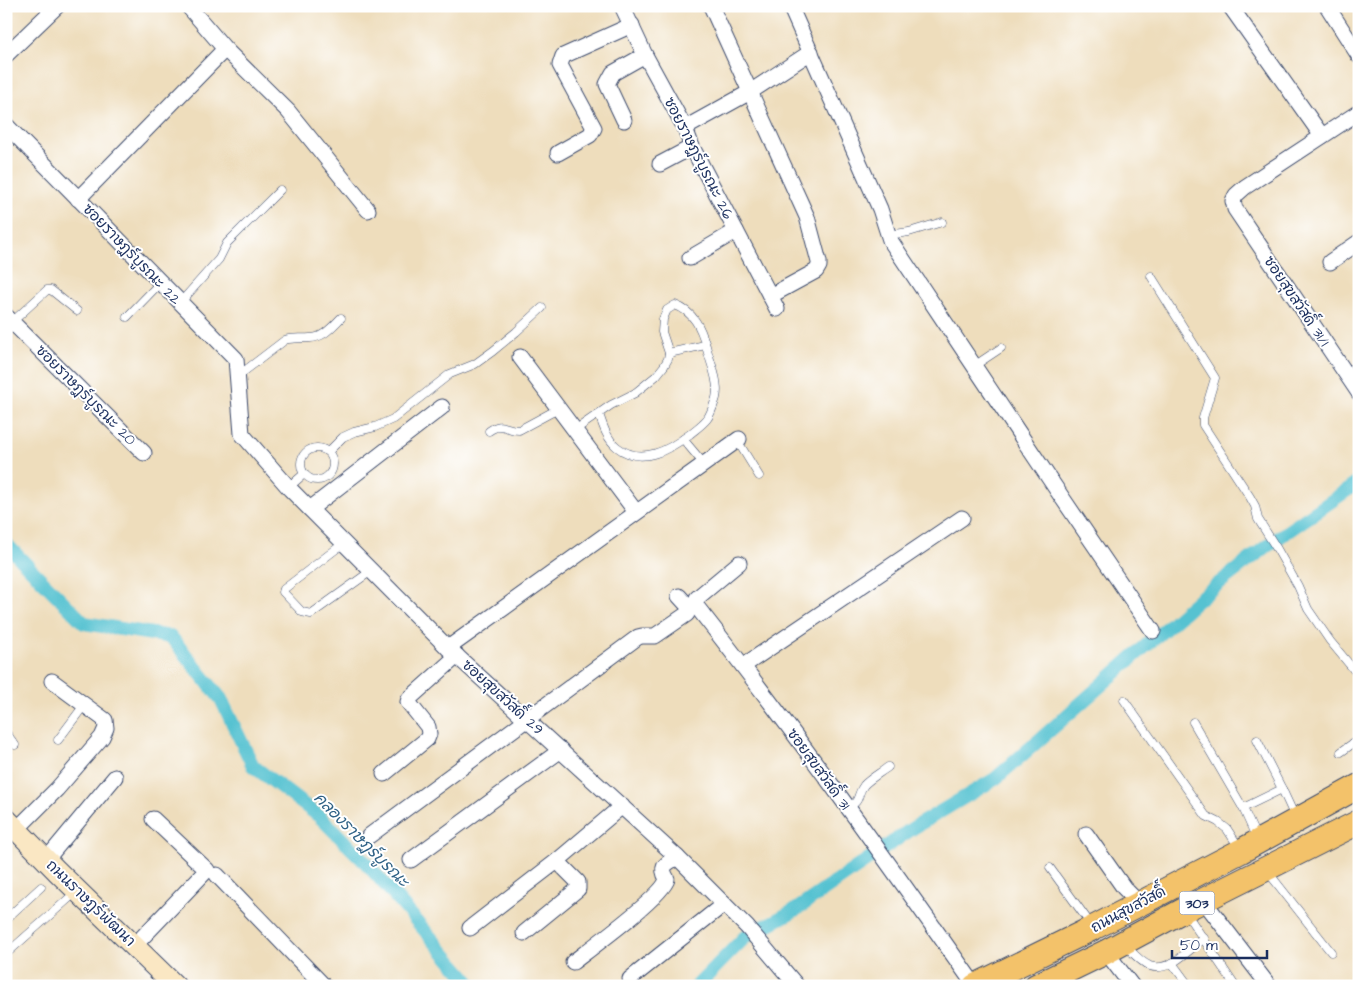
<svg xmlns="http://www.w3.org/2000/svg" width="1365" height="992" font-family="'Architects Daughter','Playpen Sans Thai',sans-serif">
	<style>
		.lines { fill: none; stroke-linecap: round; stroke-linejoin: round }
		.canal { stroke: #56c2d1; stroke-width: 14 }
		.lane-casing { stroke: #3b496c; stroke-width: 9 }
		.street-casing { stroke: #3b496c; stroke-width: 17 }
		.secondary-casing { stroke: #3b496c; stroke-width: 23 }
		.primary-casing { stroke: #3b496c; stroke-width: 26 }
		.lane { stroke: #fff; stroke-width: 8 }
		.street { stroke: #fff; stroke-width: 15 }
		.secondary { stroke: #fae7c3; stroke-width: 21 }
		.primary { stroke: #f3c26a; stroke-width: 24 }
		.labels { text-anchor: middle; stroke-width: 4; stroke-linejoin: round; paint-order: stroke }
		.shield { fill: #fff; stroke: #5f6d8e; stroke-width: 1 }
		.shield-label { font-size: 14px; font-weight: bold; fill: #1b2f5e }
		.street-label { font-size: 15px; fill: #1b2f5e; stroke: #fff }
		.water-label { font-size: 16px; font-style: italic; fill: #306286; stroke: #fff }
	</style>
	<rect width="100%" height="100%" fill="#fff"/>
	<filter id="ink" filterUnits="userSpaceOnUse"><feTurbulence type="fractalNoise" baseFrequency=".02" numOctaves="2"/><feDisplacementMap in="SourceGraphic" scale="10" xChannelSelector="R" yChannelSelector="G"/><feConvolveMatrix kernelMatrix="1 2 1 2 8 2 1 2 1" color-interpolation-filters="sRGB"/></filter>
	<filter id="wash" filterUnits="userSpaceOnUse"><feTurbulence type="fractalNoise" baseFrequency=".0096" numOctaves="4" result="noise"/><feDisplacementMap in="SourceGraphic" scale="20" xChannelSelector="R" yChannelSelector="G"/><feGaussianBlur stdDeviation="1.12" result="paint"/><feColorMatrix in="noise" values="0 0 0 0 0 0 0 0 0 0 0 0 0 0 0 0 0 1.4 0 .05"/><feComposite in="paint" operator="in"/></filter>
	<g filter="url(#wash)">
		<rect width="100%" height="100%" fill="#eeddbc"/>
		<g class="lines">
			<g class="canal">
				<path d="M6 544 84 623 171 637 221 699 253 766 320 817 367 864 473 986"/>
				<path d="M697 986 745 937 797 909 913 828 995 779 1200 598 1275 540 1359 482"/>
			</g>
		</g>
	</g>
	<g filter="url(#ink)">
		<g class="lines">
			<g class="lane-casing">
				<g id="lane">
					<path d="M888 235 909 232 942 222"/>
					<path d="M1151 276 1215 378 1203 418V425L1250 497 1255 506 1258 519 1277 549 1298 586 1308 609 1330 641 1359 676"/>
					<path d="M180 303 219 259 227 243 280 190"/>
					<path d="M127 317 160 283"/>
					<path d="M12 322 47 290H51L77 311"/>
					<path d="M669 353 705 345"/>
					<path d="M974 366 1001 348"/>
					<path d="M238 376 285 340C294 337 301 339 310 338 323 338 332 327 341 318"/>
					<path d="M575 430 611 405 635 393 656 376 664 366 668 359 669 353 662 332 663 319 667 310 675 305C694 312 701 328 706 346 710 362 720 382 716 398 714 404 711 414 707 419 702 425 696 429 690 434 669 450 641 466 617 447 607 439 603 426 599 414"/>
					<path d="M489 431C504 421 504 430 519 430L558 409"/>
					<path d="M683 439 704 464"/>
					<path d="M737 440 759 476"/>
					<circle cx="317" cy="464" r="16"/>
					<path d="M328 452 343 437 354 432 375 427 393 419 450 374 475 364 493 351 516 332 542 308"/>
					<path d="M289 487 304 474"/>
					<path d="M344 543 284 589 283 592 302 612 311 614 371 571"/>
					<path d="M1124 700 1206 816 1218 822 1227 829 1240 849"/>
					<path d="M1193 722 1243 808 1257 839"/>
					<path d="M6 733 15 745"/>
					<path d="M58 740 85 704"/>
					<path d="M1257 740 1282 789"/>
					<path d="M1341 752 1359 739"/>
					<path d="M848 808C862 800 856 795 864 785 871 778 880 773 888 767"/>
					<path d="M1243 808 1282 789 1295 817"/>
					<path d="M1050 868 1092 926"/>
					<path d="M1268 872 1331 952"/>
					<path d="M1186 913 1235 986"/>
					<path d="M6 919 41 887"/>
					<path d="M1125 945C1132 952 1140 962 1150 966 1169 973 1190 949 1204 938"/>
					<path d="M6 954 76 892"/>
					<path d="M1172 963 1189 986"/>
					<path d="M6 985 7 986"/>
				</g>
			</g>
			<g class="street-casing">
				<g id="street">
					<path d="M188 6 225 49 288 111 368 210"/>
					<path d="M622 6 645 55 685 128 692 147 777 309"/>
					<path d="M711 6 807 217 819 262V266L816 271 770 296"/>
					<path d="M790 6 880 209 890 240 1061 496 1153 631"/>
					<path d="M1230 6 1322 136"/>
					<path d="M1327 6 1359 56"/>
					<path d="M6 55 57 6"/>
					<path d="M1359 112 1245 187 1236 195 1233 201 1235 209 1359 393"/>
					<path d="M624 120 607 84 613 73 645 55"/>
					<path d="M6 125 236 359 242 434 290 489 448 648 677 857 747 927 797 986"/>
					<path d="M685 128 750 92 811 52"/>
					<path d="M558 153 590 135 594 128 560 65 563 56 632 25"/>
					<path d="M660 164 692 147"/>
					<path d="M78 199 225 49"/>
					<path d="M690 258 736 231"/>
					<path d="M1330 262 1359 242"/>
					<path d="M6 316 144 453"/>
					<path d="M520 357 636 512"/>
					<path d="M310 509 442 407"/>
					<path d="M739 563 697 598 696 602 697 607C794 730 885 858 975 986"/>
					<path d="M448 648 739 439"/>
					<path d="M743 666 962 518"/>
					<path d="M384 774 427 739 429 734 428 727 408 702 409 699 457 656"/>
					<path d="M16 830 57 789 102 737 106 728 105 720 52 681"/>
					<path d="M1086 834 1124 888 1139 903"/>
					<path d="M369 836 638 637 642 636H655L687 614 689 607 679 596"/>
					<path d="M46 860 115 777"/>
					<path d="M411 860 561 750"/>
					<path d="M217 875 324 986"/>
					<path d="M1203 900 1269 986"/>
					<path d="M470 928 557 861 622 806"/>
					<path d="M524 933 578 889V882L557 861"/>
					<path d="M135 945 207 870 153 819"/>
					<path d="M1106 952 1132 986"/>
					<path d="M573 962C590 949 664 895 667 879 659 866 666 864 677 857"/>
					<path d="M630 979 724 904"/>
				</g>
			</g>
			<g class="secondary-casing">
				<path id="secondary" d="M6 819 57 871 175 986"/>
			</g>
			<g class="primary-casing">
				<g id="primary">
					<path d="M975 986 1093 928 1241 851 1359 786"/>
					<path d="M1036 986 1106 952 1184 910 1359 822"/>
				</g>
			</g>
			<use href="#lane" class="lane"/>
			<use href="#street" class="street"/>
			<use href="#secondary" class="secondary"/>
			<use href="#primary" class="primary"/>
		</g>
	</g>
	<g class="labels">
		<rect class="shield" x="1179.5" y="891.5" width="35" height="23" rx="4"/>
		<g class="shield-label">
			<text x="1197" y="908">303</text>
		</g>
		<g class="street-label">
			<text transform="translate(699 158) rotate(63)" y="5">ซอยราษฎร์บูรณะ 26</text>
			<text transform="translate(132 254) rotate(46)" y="5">ซอยราษฎร์บูรณะ 22</text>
			<text transform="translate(1297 301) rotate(56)" y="5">ซอยสุขสวัสดิ์ 31/1</text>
			<text transform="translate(86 395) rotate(45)" y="5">ซอยราษฎร์บูรณะ 20</text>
			<text transform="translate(503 697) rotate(42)" y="5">ซอยสุขสวัสดิ์ 29</text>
			<text transform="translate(819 769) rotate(54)" y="5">ซอยสุขสวัสดิ์ 31</text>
			<text transform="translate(91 903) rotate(44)" y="5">ถนนราษฎร์พัฒนา</text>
			<text transform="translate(1128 909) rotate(-28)" y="5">ถนนสุขสวัสดิ์</text>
		</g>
		<g class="water-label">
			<text transform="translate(362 839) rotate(45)" y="6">คลองราษฎร์บูรณะ</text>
		</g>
	</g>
	<rect width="1365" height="992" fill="none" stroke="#fff" stroke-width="25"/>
	<path d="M1172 950v8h95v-8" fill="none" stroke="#1b2f5e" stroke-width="2.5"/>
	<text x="1180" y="950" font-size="15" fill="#1b2f5e" stroke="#ffffff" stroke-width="4" paint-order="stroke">50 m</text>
</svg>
